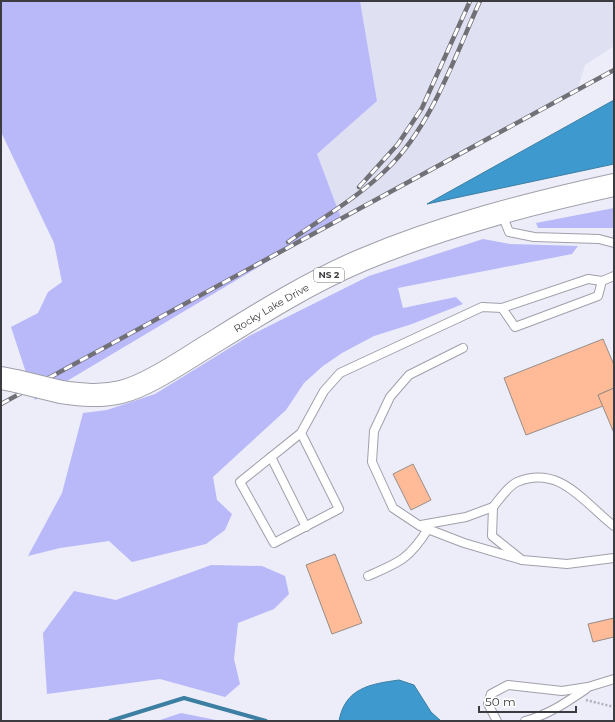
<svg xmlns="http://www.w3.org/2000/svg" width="615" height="722" font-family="Montserrat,sans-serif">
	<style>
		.built { fill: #dfe0f2 }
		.green { fill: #b9b8f9 }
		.water { fill: #3e9ace; stroke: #3d7ea3 }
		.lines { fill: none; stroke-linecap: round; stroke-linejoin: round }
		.stream { stroke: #3d7ea3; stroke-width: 4 }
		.building { fill: #ffbb97; stroke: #978c86 }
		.service-casing { stroke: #a0a0ab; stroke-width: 10 }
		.primary-casing { stroke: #a0a0ab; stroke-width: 24 }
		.path { stroke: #aeafb8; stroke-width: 2.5; stroke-dasharray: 2 2; stroke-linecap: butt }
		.service { stroke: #fff; stroke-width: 8 }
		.primary { stroke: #fff; stroke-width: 22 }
		.rail-casing { stroke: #707076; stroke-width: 4.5 }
		.rail { stroke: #fff; stroke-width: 3; stroke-dasharray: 9; stroke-linecap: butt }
		.primary-bridge-casing { stroke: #a0a0ab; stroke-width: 24; stroke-linecap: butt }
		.primary-bridge { stroke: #fff; stroke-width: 22 }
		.labels { text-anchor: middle; stroke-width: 3.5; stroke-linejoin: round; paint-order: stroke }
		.shield { fill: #fff; stroke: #767679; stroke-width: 1 }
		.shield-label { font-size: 9px; font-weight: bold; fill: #3c3c40 }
		.street-label { font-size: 10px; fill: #3c3c40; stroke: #fff }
	</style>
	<rect width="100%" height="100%" fill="#ecedf9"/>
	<path class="built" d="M360 1H614V46L585 65 578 88 341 218 317 154 377 101Z"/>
	<g class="green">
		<path d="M1 1H360L377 101 317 154 341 218 35 400 11 327 38 313 48 292 62 282 54 243 1 132Z"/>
		<path d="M614 208V228H538L536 223Z"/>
		<path d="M483 239 510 244 578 246 572 254 398 288 403 308 456 297 463 304 412 324 374 336 342 353 323 366 304 383 286 410 213 477 217 500 232 514 225 530 206 544 132 562 109 541 60 548 28 556 62 493 83 413 107 410 155 394 249 336 369 276Z"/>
		<path d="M211 565 262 566 285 576 289 594 274 609 238 623 234 659 240 684 225 697 160 679 47 694 43 633 74 591 116 600Z"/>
		<path d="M181 713 221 721H157Z"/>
	</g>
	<g class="water">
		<path d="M614 100V164L427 204Z"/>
		<path d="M399 680 414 685 431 712 441 721H339C345 688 370 684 399 680Z"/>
	</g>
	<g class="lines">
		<path class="stream" d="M110 721 184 698 266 721"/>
	</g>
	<g class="building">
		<path d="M603 339 614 365V388L598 395 603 406 526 435 504 378Z"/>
		<path d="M614 388V433L598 395Z"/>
		<path d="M413 464 431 500 411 510 393 474Z"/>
		<path d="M335 554 362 623 332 634 306 565Z"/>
		<path d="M614 618V637L593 642 588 624Z"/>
	</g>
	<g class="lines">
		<g class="service-casing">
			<g id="service">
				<path d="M502 214 509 232 534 237 599 239 614 243"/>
				<path d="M502 308 515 327 598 296 602 281"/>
				<path d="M463 348 409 375 390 397 374 431 372 462 393 508 420 526 464 543 522 560"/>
				<path d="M301 433 339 509 274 543 240 482 301 433 324 391 340 373 482 307 502 308 588 279 602 281 614 276"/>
				<path d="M271 457 306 527"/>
				<path d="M421 525 466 517 493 507"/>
				<path d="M614 526C584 503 560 464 517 482 508 486 499 500 493 507L492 536 522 560 567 564 614 558"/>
				<path d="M368 576C400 562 409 559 428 529"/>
				<path d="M497 721 488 704 491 694 508 685 562 691 588 687 614 679"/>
				<path d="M525 721C548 715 567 702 586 689"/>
			</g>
		</g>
		<g class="primary-casing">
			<g id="primary">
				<path d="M1 378 16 381"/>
				<path id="s1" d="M61 392C82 395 100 397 121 392 147 386 186 359 209 345 259 314 308 283 362 260 443 226 528 204 614 185"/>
			</g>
		</g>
		<path class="path" d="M586 700 614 707"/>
		<use href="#service" class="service"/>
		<use href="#primary" class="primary"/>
		<g class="rail-casing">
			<g id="rail">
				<path d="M359 187 398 144 422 108 470 1"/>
				<path d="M288 242C322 218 359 197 388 168 432 125 455 56 480 1"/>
				<path d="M1 404 614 70"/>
			</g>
		</g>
		<use href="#rail" class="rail"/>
		<g class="primary-bridge-casing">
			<path id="primary-bridge" d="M16 381 61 392"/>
		</g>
		<use href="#primary-bridge" class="primary-bridge"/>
	</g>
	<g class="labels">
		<rect class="shield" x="314" y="268" width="30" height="14" rx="3"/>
		<g class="shield-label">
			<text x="329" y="278">NS 2</text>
		</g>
		<g class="street-label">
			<text dy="4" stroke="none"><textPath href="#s1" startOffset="233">Rocky Lake Drive</textPath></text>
		</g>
	</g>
	<rect width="615" height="722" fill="none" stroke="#3c3c40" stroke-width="4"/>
	<path d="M479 706v6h97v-6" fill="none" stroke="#3c3c40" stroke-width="2"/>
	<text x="485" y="706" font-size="12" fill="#3c3c40" stroke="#ffffff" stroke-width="3" paint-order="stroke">50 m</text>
</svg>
